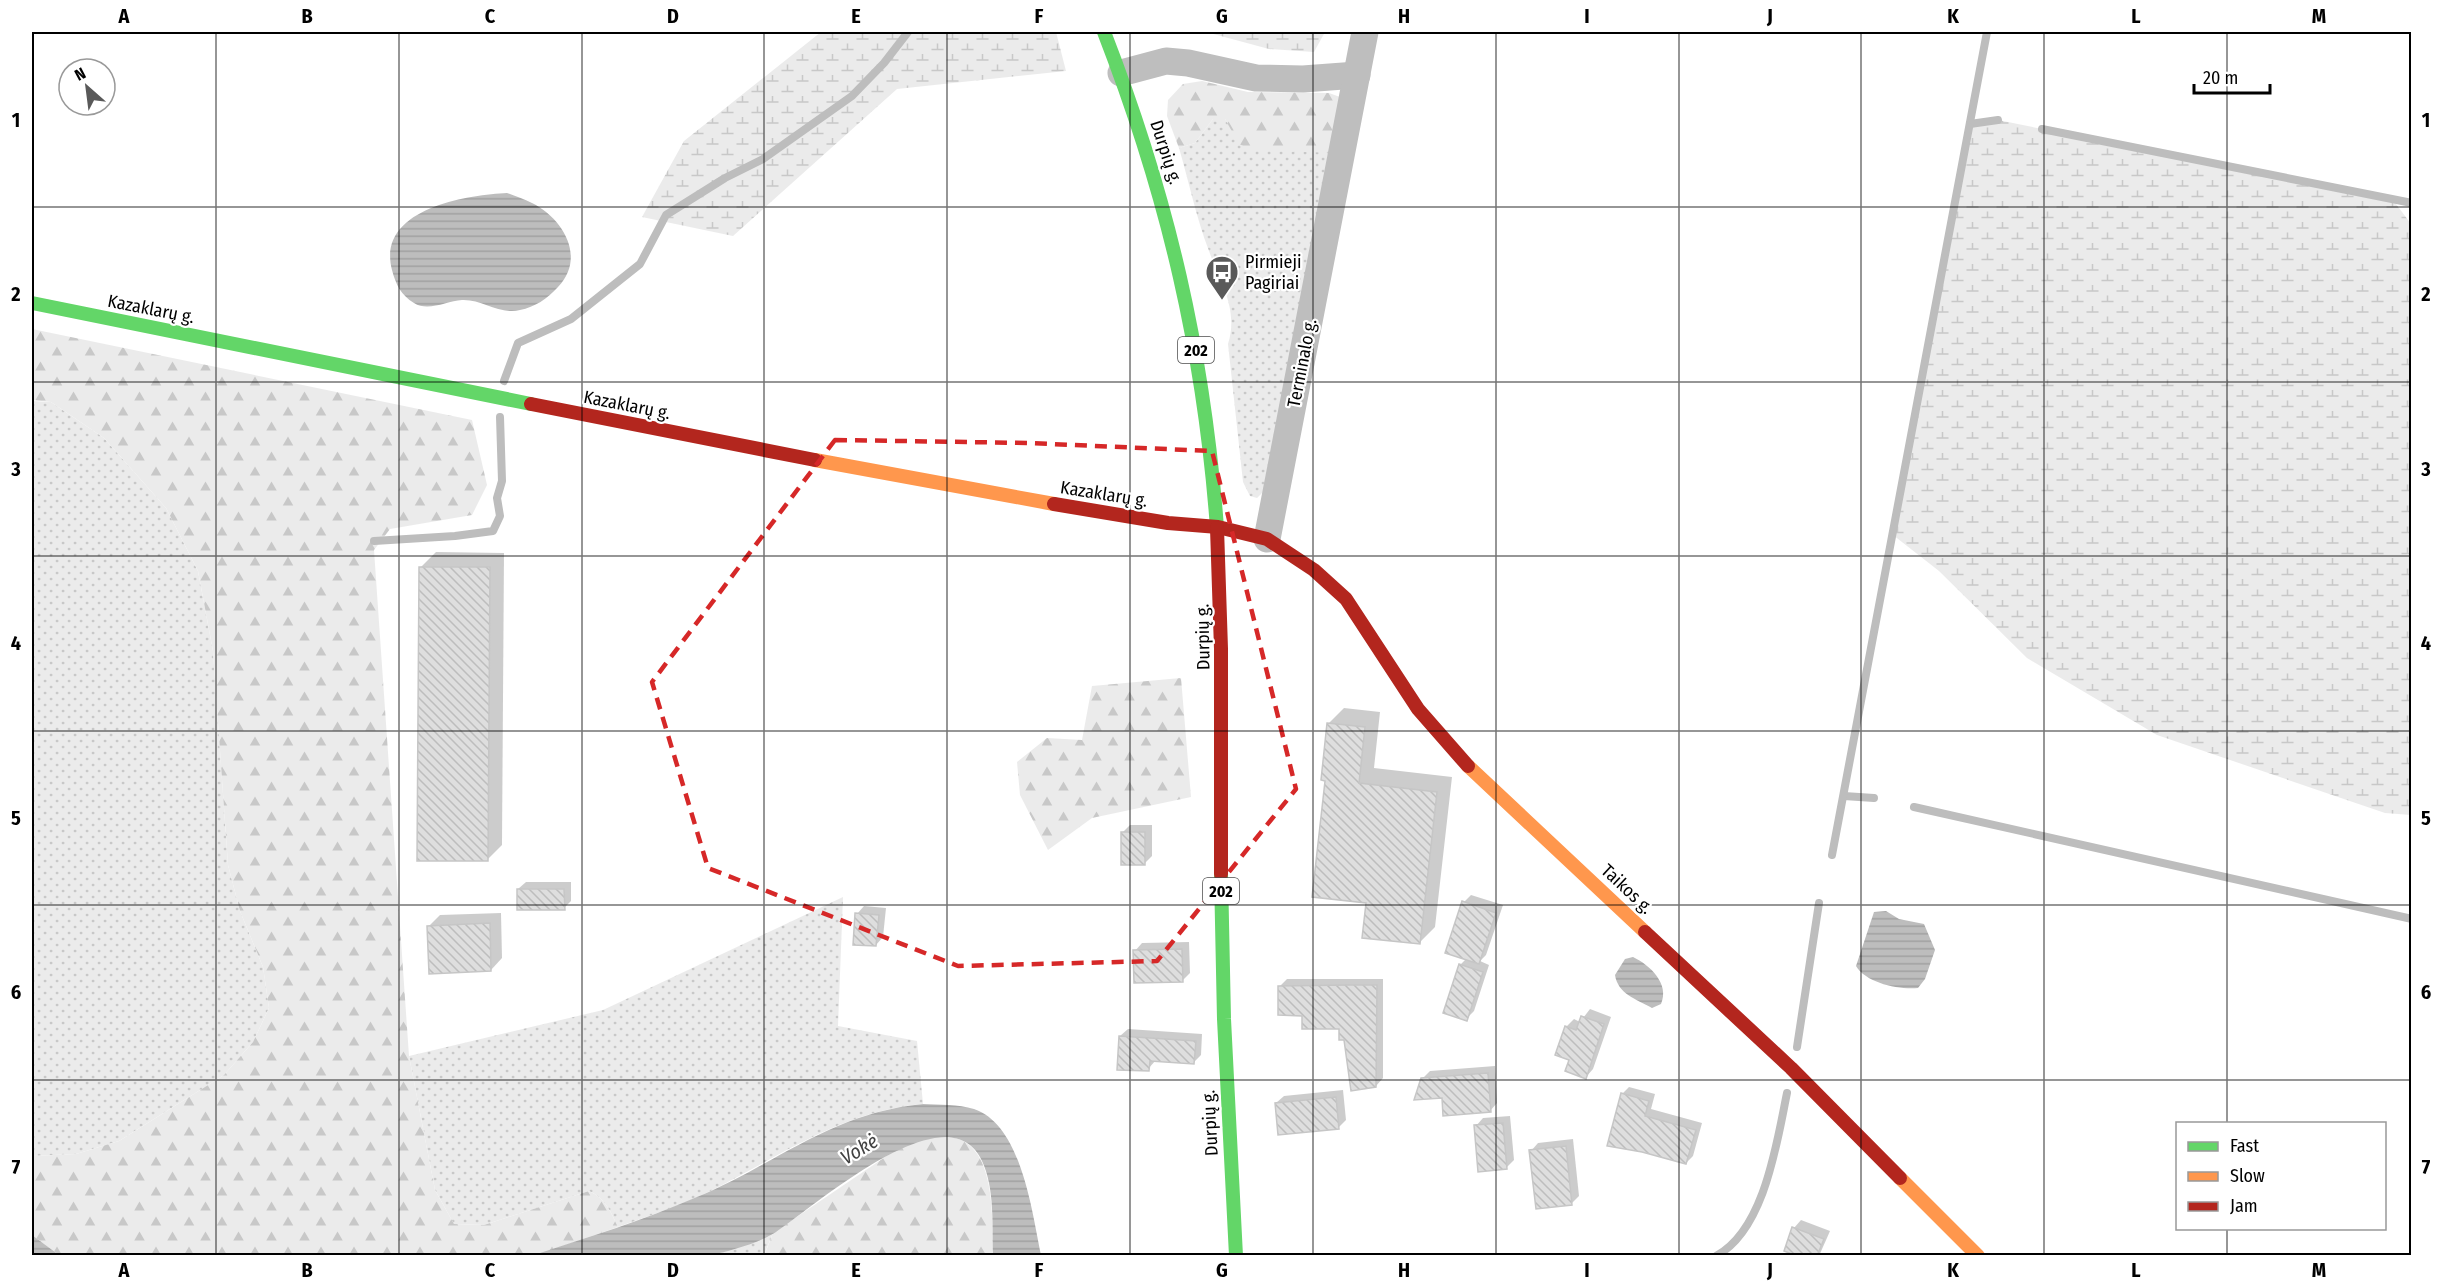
<svg xmlns="http://www.w3.org/2000/svg" width="2443" height="1287" font-family="'Fira Sans Condensed',sans-serif">
	<style>
		.grass { fill: url(#grass-dots) }
		.forest { fill: url(#forest-firs) }
		.wetland { fill: url(#wetland-marsh) }
		.water { fill: url(#water-rules) }
		.shadow { fill: #0003 }
		.lines { fill: none; stroke-linecap: round; stroke-linejoin: round }
		.stream { stroke: #bdbdbd; stroke-width: 8 }
		.building { fill: url(#building-back-hatch); stroke: #c6c6c6; stroke-width: 1.5 }
		.street { stroke: #bebebe; stroke-width: 27 }
		.fast { stroke: #63d668; stroke-width: 14 }
		.slow { stroke: #ff974d; stroke-width: 14 }
		.jam { stroke: #b3261e; stroke-width: 14 }
		.marked { fill: none; stroke: #d62828; stroke-width: 4.5; stroke-dasharray: 12 8; stroke-linejoin: round }
		.grid { fill: none; stroke: #000; stroke-width: 1.5; stroke-opacity: 0.55 }
		.labels { text-anchor: middle; stroke-width: 4.5; stroke-linejoin: round; paint-order: stroke }
		.shield { fill: #fff; stroke: #4c4c4c; stroke-width: 1.5 }
		.shield-label { font-size: 16px; font-weight: bold; fill: #000 }
		.street-label { font-size: 18px; fill: #000; stroke: #fff }
		.poi-label { font-size: 18px; fill: #000; stroke: #fff; text-anchor: start }
		.water-label { font-size: 20px; font-style: italic; fill: #424242; stroke: #fff }
		.neatline { fill: none; stroke: #000; stroke-width: 2 }
		.grid-label { font-size: 20px; text-anchor: middle; font-weight: bold; fill: #000 }
	</style>
	<defs>
		<pattern id="grass-dots" width="8" height="8" patternUnits="userSpaceOnUse" patternTransform="scale(1.5)"><rect width="8" height="8" fill="#ebebeb"/><path d="M2 2h.1M6 6h.1" fill="none" stroke="#c8c8c8" stroke-width="1.8" stroke-linecap="round"/></pattern>
		<pattern id="forest-firs" width="22" height="20" patternUnits="userSpaceOnUse" patternTransform="scale(1.5)"><rect width="22" height="20" fill="#ebebeb"/><path d="M5 1l3.5 6h-7zM16 11l3.5 6h-7z" fill="#c8c8c8"/></pattern>
		<pattern id="wetland-marsh" width="20" height="14" patternUnits="userSpaceOnUse" patternTransform="scale(1.5)"><rect width="20" height="14" fill="#ebebeb"/><path d="M1 5h8M5 5V1M11 12h8M15 12V8" fill="none" stroke="#c8c8c8"/></pattern>
		<pattern id="water-rules" width="6" height="5" patternUnits="userSpaceOnUse" patternTransform="scale(1.5)"><rect width="6" height="5" fill="#bdbdbd"/><path d="M0 2.5h6" fill="none" stroke="#a1a1a1"/></pattern>
		<pattern id="building-back-hatch" width="6" height="6" patternUnits="userSpaceOnUse" patternTransform="scale(1.5)"><rect width="6" height="6" fill="#dedede"/><path d="M-1 5l2 2M0 0l6 6M5-1l2 2" fill="none" stroke="#bdbdbd"/></pattern>
	</defs>
	<rect width="100%" height="100%" fill="#fff"/>
	<g class="grass">
		<path d="M1213 119H1225L1232 130 1336 153 1264 491 1257 498 1250 496 1243 482 1228 344C1239 309 1220 282 1209 251 1196 217 1189 182 1179 148L1195 143Z"/>
		<path d="M32 401 51 402 104 438 166 508 198 571 213 651 228 865 240 911 263 967 269 1008 253 1042 224 1075 119 1141 76 1154 33 1156Z"/>
		<path d="M843 897 838 1026 917 1041 923 1104C836 1112 776 1160 700 1196 674 1208 645 1217 618 1227 611 1212 605 1198 589 1191L484 1225 454 1224 435 1190 409 1056 603 1010Z"/>
		<path d="M773 1233 764 1255 707 1256Z"/>
	</g>
	<g class="forest">
		<path d="M1202 81 1248 92 1329 93 1340 97 1336 153 1252 150 1239 144 1225 119H1213L1195 143 1179 148 1167 116 1168 100 1183 84Z"/>
		<path d="M32 329 472 420 487 485 472 515 390 529 374 550 409 1056 435 1190 454 1224 484 1225 589 1191C605 1198 611 1212 618 1227L534 1256 59 1255 32 1235V1156L76 1154 119 1141 224 1075 253 1042 269 1008 263 967 240 911 228 865 213 651 198 571 166 508 104 438 51 402 32 400Z"/>
		<path d="M1181 678 1191 797 1092 818 1048 850 1020 795 1017 762 1047 738 1082 740 1092 686Z"/>
		<path d="M937 1137C943 1138 950 1137 955 1138 997 1148 992 1223 993 1255L764 1256 773 1233 891 1153 916 1141Z"/>
	</g>
	<g class="wetland">
		<path d="M821 32H1056L1066 71 897 89 733 236 642 217 684 141Z"/>
		<path d="M1206 32H1325L1314 52 1269 49Z"/>
		<path d="M1998 120 2393 200 2411 224V815L2385 813 2157 735 2027 658 1939 571 1893 535 1970 124Z"/>
	</g>
	<g class="water">
		<path d="M507 193C515 196 524 199 532 203 564 219 586 258 558 287 547 299 535 307 520 310 499 315 482 299 462 300 447 301 428 312 414 303 401 295 396 285 392 270 376 209 466 195 507 193Z"/>
		<path d="M1886 911 1899 919 1924 924 1935 950 1925 979 1918 988C1899 990 1866 983 1856 966L1874 912Z"/>
		<path d="M1633 957C1650 965 1670 984 1661 1004L1652 1008C1636 999 1618 994 1615 975L1625 959Z"/>
		<path d="M923 1104C940 1105 958 1104 974 1109 1022 1125 1032 1213 1041 1255H993C992 1225 995 1189 982 1161 948 1087 813 1208 776 1232 757 1244 729 1251 707 1256L534 1255C589 1237 644 1220 697 1197 778 1163 831 1113 923 1104Z"/>
		<path d="M32 1235 59 1255H32Z"/>
	</g>
	<g class="shadow">
		<path d="M436 552 504 553 502 845 487 860 420 568Z"/>
		<path d="M1344 708 1380 712 1374 768 1452 777 1435 927 1420 942 1368 902 1327 780 1328 724Z"/>
		<path d="M1130 825H1152V856L1144 864 1123 832Z"/>
		<path d="M526 882H571V901L564 908 518 889Z"/>
		<path d="M1471 895 1503 905 1486 955 1480 961 1489 965 1474 1011 1466 1019 1460 965 1467 958 1464 902Z"/>
		<path d="M864 906 886 908 883 937 876 945 857 914Z"/>
		<path d="M501 913 502 958 491 970 429 926 440 915Z"/>
		<path d="M1189 942 1190 973 1183 980 1135 951 1142 943Z"/>
		<path d="M1287 979H1383V1078L1376 1086 1341 1028 1303 1014 1280 986Z"/>
		<path d="M1590 1009 1611 1017 1593 1069 1586 1077 1571 1059 1566 1027 1574 1019 1580 1022Z"/>
		<path d="M1128 1029 1202 1034 1201 1055 1194 1062 1156 1060 1148 1069 1120 1036Z"/>
		<path d="M1495 1066 1497 1103 1490 1111 1422 1079 1430 1071Z"/>
		<path d="M1629 1087 1655 1094 1651 1109 1702 1123 1693 1156 1686 1163 1622 1094Z"/>
		<path d="M1343 1090 1346 1120 1339 1127 1276 1103 1284 1096Z"/>
		<path d="M1510 1116 1514 1160 1506 1168 1476 1126 1483 1118Z"/>
		<path d="M1573 1139 1579 1196 1572 1203 1531 1151 1538 1143Z"/>
		<path d="M1801 1220 1830 1231 1819 1256H1802L1794 1228Z"/>
	</g>
	<g class="lines">
		<g class="stream">
			<path d="M1970 124 1998 120"/>
			<path d="M2042 129 2412 203"/>
			<path d="M504 381 518 343 571 319 640 264 666 215 725 178 763 159 852 96 884 63 908 32"/>
			<path d="M374 541 455 536 493 531 500 516 497 498 502 481 500 417"/>
			<path d="M1844 796 1874 798"/>
			<path d="M1914 807 2412 919"/>
			<path d="M1832 855 1987 32"/>
			<path d="M1797 1047 1819 903"/>
			<path d="M1716 1256C1765 1230 1777 1141 1787 1093"/>
		</g>
	</g>
	<g class="building">
		<path d="M419 567H490L488 861H417Z"/>
		<path d="M1327 723 1365 727 1359 783 1437 792 1420 944 1362 938 1366 903 1312 897 1325 781 1321 780Z"/>
		<rect x="1121" y="832" width="24" height="33"/>
		<path d="M517 889H564L565 910H517Z"/>
		<path d="M1462 901 1496 913 1479 964 1445 953Z"/>
		<path d="M855 913 879 915 876 946 853 945Z"/>
		<path d="M490 923 491 971 429 974 427 926Z"/>
		<path d="M1182 949 1183 982 1134 983 1133 950Z"/>
		<path d="M1459 964 1483 972 1467 1021 1443 1013Z"/>
		<path d="M1350 985H1377L1376 1087 1351 1091 1344 1040H1339V1029H1302V1016L1278 1015V986Z"/>
		<path d="M1581 1016 1604 1024 1586 1079 1565 1071 1569 1060 1555 1055 1565 1026 1576 1030Z"/>
		<path d="M1119 1036 1196 1041 1194 1064 1150 1061 1149 1071 1117 1070Z"/>
		<path d="M1488 1073 1491 1112 1443 1116 1442 1098 1414 1100 1421 1078Z"/>
		<path d="M1621 1093 1649 1101 1645 1116 1696 1130 1686 1164 1642 1152 1607 1146Z"/>
		<path d="M1336 1097 1339 1129 1278 1135 1275 1103Z"/>
		<path d="M1503 1123 1507 1169 1478 1172 1474 1125Z"/>
		<path d="M1566 1146 1572 1205 1536 1209 1529 1150Z"/>
		<path d="M1792 1227 1824 1239 1817 1256H1797L1784 1251Z"/>
	</g>
	<g class="lines">
		<g class="street">
			<path d="M1121 73 1166 61 1188 63 1256 78 1303 79 1357 75"/>
			<path d="M1267 539 1365 32"/>
		</g>
		<g class="fast">
			<path d="M1104 32C1168 197 1204 352 1217 528"/>
			<path d="M32 303 531 404"/>
			<path d="M1221 874 1224 1019 1236 1256"/>
		</g>
		<g class="slow">
			<path d="M815 460 1054 504"/>
			<path d="M1468 766 1645 932"/>
			<path d="M1900 1178 1978 1256"/>
		</g>
		<g class="jam">
			<path d="M531 404 815 460"/>
			<path d="M1054 504 1168 523 1218 527 1267 539 1314 570 1346 599 1418 709 1468 766"/>
			<path d="M1217 528 1221 649V874"/>
			<path d="M1645 932 1791 1068 1900 1178"/>
		</g>
	</g>
	<path class="marked" d="M835 440 1028 443 1212 451 1296 789 1157 961 958 966 708 868 652 682Z"/>
	<path class="grid" d="M216 32V1256M399 32V1256M582 32V1256M764 32V1256M947 32V1256M1130 32V1256M1313 32V1256M1496 32V1256M1679 32V1256M1861 32V1256M2044 32V1256M2227 32V1124M32 207H2412M32 382H2412M32 556H2412M32 731H2412M32 905H2412M32 1080H2412M2227 1228V1256"/>
	<defs>
		<g id="bus-pin" transform="scale(1.725)"><path d="M0 17L-7.5 6A9.5 9.5 0 1 1 7.5 6Z" fill="#595959" stroke="#fff"/><path d="M-5-6H5V4H4V6H2V4H-2V6H-4V4H-5ZM-3.5-4V0h7V-4ZM-3.5 1.2v1.5H-2V1.2ZM2 1.2v1.5H3.5V1.2Z" fill="#fff"/></g>
	</defs>
	<g fill-rule="evenodd">
		<use href="#bus-pin" x="1222" y="272"/>
	</g>
	<g class="labels">
		<g class="shield">
			<rect x="1178" y="337" width="36" height="26" rx="4.5"/>
			<rect x="1203" y="878" width="36" height="26" rx="4.5"/>
		</g>
		<g class="shield-label">
			<text x="1196" y="356">202</text>
			<text x="1221" y="897">202</text>
		</g>
		<g class="street-label">
			<text transform="translate(1166 152) rotate(72)" y="6">Durpių g.</text>
			<text transform="translate(151 309) rotate(11)" y="6">Kazaklarų g.</text>
			<text transform="translate(1302 363) rotate(-79)" y="6">Terminalo g.</text>
			<text transform="translate(627 405) rotate(11)" y="6">Kazaklarų g.</text>
			<text transform="translate(1104 494) rotate(9)" y="6">Kazaklarų g.</text>
			<text transform="translate(1203 637) rotate(-91)" y="6">Durpių g.</text>
			<text transform="translate(1627 889) rotate(43)" y="6">Taikos g.</text>
			<text transform="translate(1210 1123) rotate(-93)" y="6">Durpių g.</text>
		</g>
		<g class="poi-label">
			<text x="1245" y="268">Pirmieji<tspan x="1245" dy="21">Pagiriai</tspan></text>
		</g>
		<g class="water-label">
			<text transform="translate(859 1149) rotate(-31)" y="7">Vokė</text>
		</g>
	</g>
	<rect width="2443" height="1287" fill="none" stroke="#ffffff" stroke-width="66"/>
	<rect x="2176" y="1122" width="210" height="108" fill="#ffffff" stroke="#999999" stroke-width="1.5"/>
	<rect x="2188" y="1142" width="30" height="9" fill="#63d668" stroke="#999999" stroke-width="1.5"/>
	<text x="2230" y="1152" font-size="18" fill="#000000">Fast</text>
	<rect x="2188" y="1172" width="30" height="9" fill="#ff974d" stroke="#999999" stroke-width="1.5"/>
	<text x="2230" y="1182" font-size="18" fill="#000000">Slow</text>
	<rect x="2188" y="1202" width="30" height="9" fill="#b3261e" stroke="#999999" stroke-width="1.5"/>
	<text x="2230" y="1212" font-size="18" fill="#000000">Jam</text>
	<g transform="translate(87 87) rotate(332)"><circle r="28" fill="#ffffff" stroke="#999999" stroke-width="1.5"/>
	<path d="M0-4.5L10 22L0 15L-10 22Z" fill="#595959"/>
	<text y="-9" font-size="16" font-weight="bold" text-anchor="middle" fill="#000000">N</text>
	</g>
	<path d="M2194 84v9h76v-9" fill="none" stroke="#000000" stroke-width="3"/>
	<text x="2203" y="84" font-size="18" fill="#000000" stroke="#ffffff" stroke-width="4.5" paint-order="stroke">20 m</text>
	<rect x="33" y="33" width="2377" height="1221" class="neatline"/>
	<g class="grid-label">
		<text x="124" y="23">A</text>
		<text x="307" y="23">B</text>
		<text x="490" y="23">C</text>
		<text x="673" y="23">D</text>
		<text x="856" y="23">E</text>
		<text x="1039" y="23">F</text>
		<text x="1222" y="23">G</text>
		<text x="1404" y="23">H</text>
		<text x="1587" y="23">I</text>
		<text x="1770" y="23">J</text>
		<text x="1953" y="23">K</text>
		<text x="2136" y="23">L</text>
		<text x="2319" y="23">M</text>
		<text x="16" y="127">1</text>
		<text x="2426" y="127">1</text>
		<text x="16" y="301">2</text>
		<text x="2426" y="301">2</text>
		<text x="16" y="476">3</text>
		<text x="2426" y="476">3</text>
		<text x="16" y="650">4</text>
		<text x="2426" y="650">4</text>
		<text x="16" y="825">5</text>
		<text x="2426" y="825">5</text>
		<text x="16" y="999">6</text>
		<text x="2426" y="999">6</text>
		<text x="16" y="1174">7</text>
		<text x="2426" y="1174">7</text>
		<text x="124" y="1277">A</text>
		<text x="307" y="1277">B</text>
		<text x="490" y="1277">C</text>
		<text x="673" y="1277">D</text>
		<text x="856" y="1277">E</text>
		<text x="1039" y="1277">F</text>
		<text x="1222" y="1277">G</text>
		<text x="1404" y="1277">H</text>
		<text x="1587" y="1277">I</text>
		<text x="1770" y="1277">J</text>
		<text x="1953" y="1277">K</text>
		<text x="2136" y="1277">L</text>
		<text x="2319" y="1277">M</text>
	</g>
</svg>
